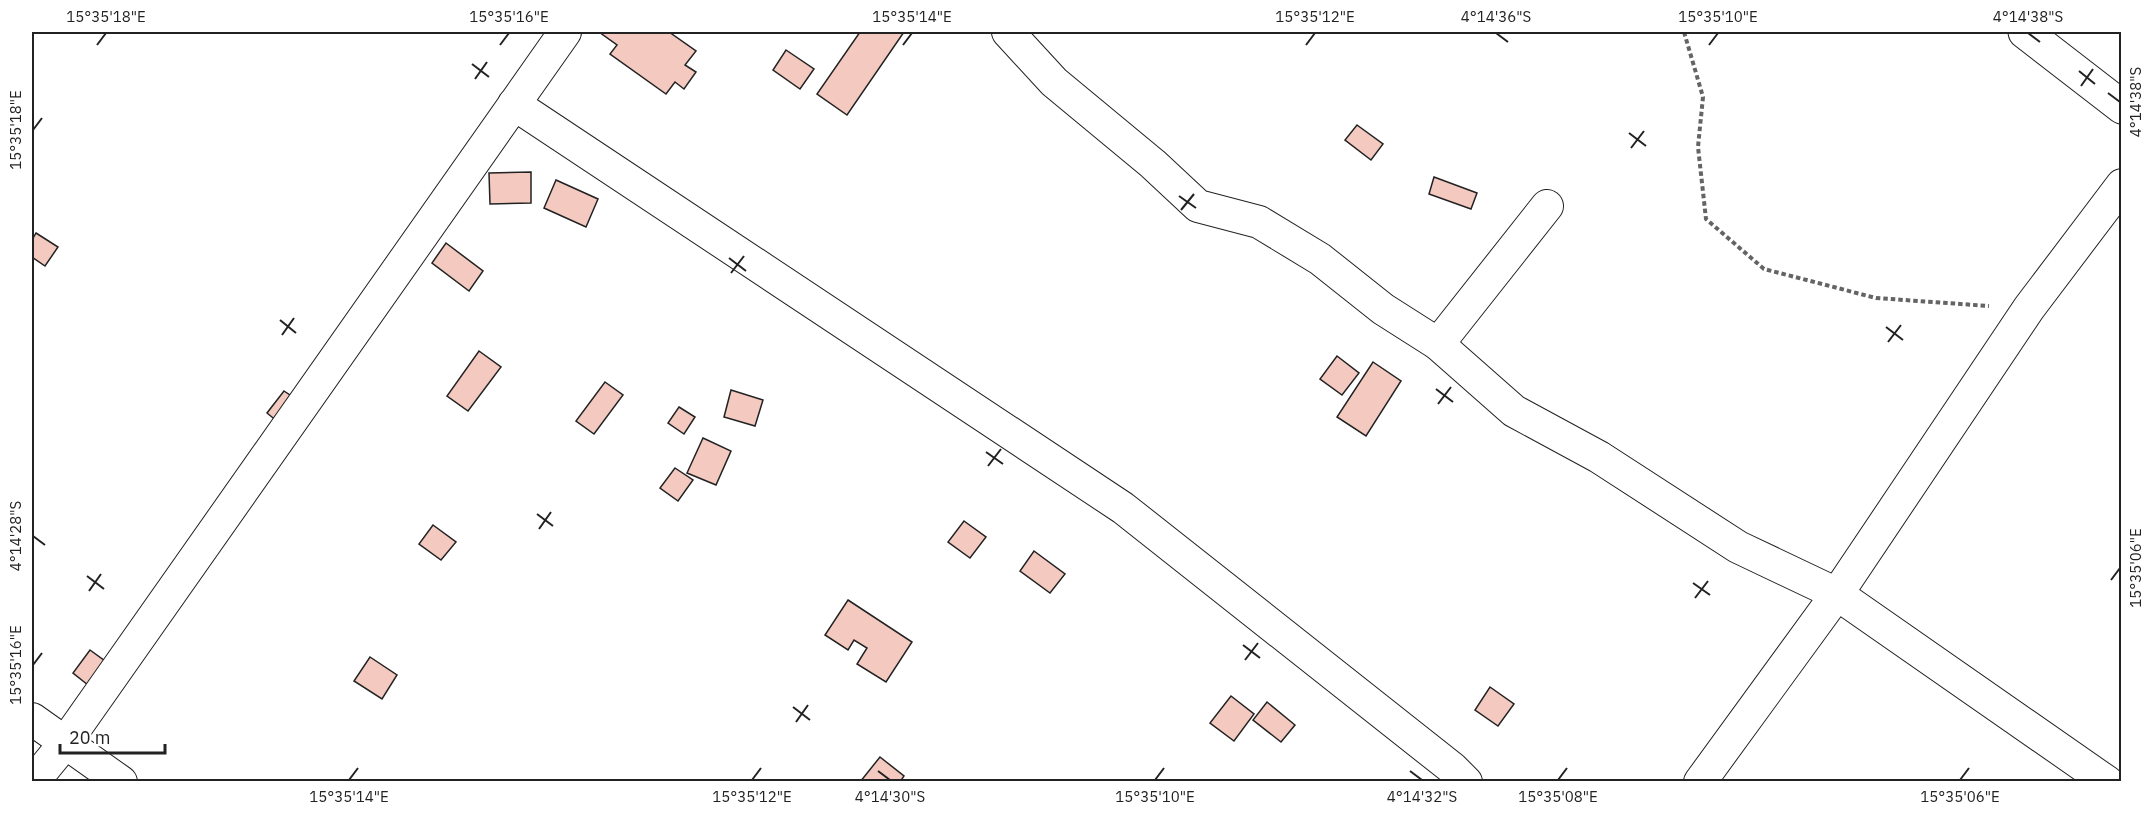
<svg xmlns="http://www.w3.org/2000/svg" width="2153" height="813" font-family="'IBM Plex Sans',sans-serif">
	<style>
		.building { fill: #f3c9c0; stroke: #222; stroke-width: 1.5 }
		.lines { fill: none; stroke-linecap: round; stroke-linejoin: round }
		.minor-casing { stroke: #222; stroke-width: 34 }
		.tertiary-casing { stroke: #222; stroke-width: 35 }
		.path { stroke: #646464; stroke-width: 4; stroke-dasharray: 4.5 3; stroke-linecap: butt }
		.minor { stroke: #fff; stroke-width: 32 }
		.tertiary { stroke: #fff; stroke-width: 33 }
		.ticks { fill: none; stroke: #222; stroke-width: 2 }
		.neatline { fill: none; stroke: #222; stroke-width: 2 }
		.ticks-label { font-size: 15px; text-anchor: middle; fill: #222 }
	</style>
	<rect width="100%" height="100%" fill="#fff"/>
	<g class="building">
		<path d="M599 32H669L696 51 685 65 696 72 684 89 675 82 666 94 610 54 617 45Z"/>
		<path d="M860 32H904L847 115 817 94Z"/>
		<path d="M786 50 814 69 800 89 773 70Z"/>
		<path d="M1357 125 1383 144 1371 160 1345 140Z"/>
		<path d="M531 172V203L490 204 489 173Z"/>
		<path d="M1434 177 1477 193 1471 209 1429 194Z"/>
		<path d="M556 180 598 199 586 227 544 208Z"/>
		<path d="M36 233 58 247 45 266 32 257V240Z"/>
		<path d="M446 243 483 271 469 291 432 263Z"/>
		<path d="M479 351 501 367 468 411 447 396Z"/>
		<path d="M1337 356 1359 373 1342 395 1320 379Z"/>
		<path d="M1373 362 1401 381 1366 436 1337 417Z"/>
		<path d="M605 382 623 395 594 434 576 421Z"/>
		<path d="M731 390 763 400 755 426 724 417Z"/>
		<path d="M284 391 296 399 278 422 267 413Z"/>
		<path d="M679 407 695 417 684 434 668 423Z"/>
		<path d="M703 438 731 451 716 485 687 473Z"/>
		<path d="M675 468 693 480 678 501 660 488Z"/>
		<path d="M964 521 986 537 970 558 948 542Z"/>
		<path d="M433 525 456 542 441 560 419 544Z"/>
		<path d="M1034 551 1065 574 1050 593 1020 571Z"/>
		<path d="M848 600 912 642 886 682 857 664 867 648 854 640 848 650 825 635Z"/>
		<path d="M90 650 105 661 88 685 73 673Z"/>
		<path d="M370 657 397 675 382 699 354 681Z"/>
		<path d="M1490 687 1514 704 1498 726 1475 710Z"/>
		<path d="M1231 696 1254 714 1234 741 1210 723Z"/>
		<path d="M1267 702 1295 725 1281 742 1253 720Z"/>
		<path d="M880 757 904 776 900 782H860Z"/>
	</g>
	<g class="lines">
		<g class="minor-casing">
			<g id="minor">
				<path d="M1008 32 1054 82 1153 164 1198 206 1259 222 1320 259 1383 309 1438 344 1514 411 1599 457 1738 547 1837 594 2107 782"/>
				<path d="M514 104 1123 508 1452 768 1466 782"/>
				<path d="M1438 344 1547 206"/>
				<path d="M32 719 121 782"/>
				<path d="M33 782 65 743 565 32"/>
				<path d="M1700 782 1837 594 2029 308 2122 185"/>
			</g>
		</g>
		<g class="tertiary-casing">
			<path id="tertiary" d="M2025 32 2122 107"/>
		</g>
		<path class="path" d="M1684 32 1703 97 1698 147 1706 219 1764 269 1876 298 1989 306"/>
		<use href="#minor" class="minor"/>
		<use href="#tertiary" class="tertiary"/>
	</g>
	<path class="ticks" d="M1496 33 1508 42M2028 33 2040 42M97 45 106 33M500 45 509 33M903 45 912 33M1306 45 1315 33M1709 45 1718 33M472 64 489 77M2079 71 2095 84M475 79 487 62M2081 86 2093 69M2108 93 2120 102M33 130 42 118M1629 133 1646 146M1631 148 1644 131M1179 196 1196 208M1181 210 1194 194M729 258 746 271M731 273 744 256M280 320 296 333M1886 327 1903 340M282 335 294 318M1888 342 1901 325M1436 389 1453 402M1438 404 1451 387M986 452 1003 464M988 466 1001 449M537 514 553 526M539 529 551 512M33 536 45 545M87 576 104 589M2111 580 2120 568M1693 583 1710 595M89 591 101 574M1695 598 1708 581M1243 645 1260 658M1245 660 1258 643M33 665 42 653M793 707 810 720M796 722 808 705M878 771 890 780M1410 771 1422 780M349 780 358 768M752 780 761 768M1155 780 1164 768M1558 780 1567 768M1960 780 1969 768"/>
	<rect width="2153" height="813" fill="none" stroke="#ffffff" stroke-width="66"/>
	<path d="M60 744v9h105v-9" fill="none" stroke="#222222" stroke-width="3"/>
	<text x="69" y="744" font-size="18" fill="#222222" stroke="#ffffff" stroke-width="4.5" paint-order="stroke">20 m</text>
	<rect x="33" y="33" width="2087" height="747" class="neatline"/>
	<g class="ticks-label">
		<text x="106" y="22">15°35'18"E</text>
		<text x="509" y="22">15°35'16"E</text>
		<text x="912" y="22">15°35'14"E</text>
		<text x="1315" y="22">15°35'12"E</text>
		<text x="1496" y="22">4°14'36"S</text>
		<text x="1718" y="22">15°35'10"E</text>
		<text x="2028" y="22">4°14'38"S</text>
		<text transform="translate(2136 102) rotate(-90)" y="5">4°14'38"S</text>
		<text transform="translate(16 130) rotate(-90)" y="5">15°35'18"E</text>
		<text transform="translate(16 536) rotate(-90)" y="5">4°14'28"S</text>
		<text transform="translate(2136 568) rotate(-90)" y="5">15°35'06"E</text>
		<text transform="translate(16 665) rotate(-90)" y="5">15°35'16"E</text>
		<text x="349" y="802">15°35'14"E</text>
		<text x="752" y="802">15°35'12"E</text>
		<text x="890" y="802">4°14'30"S</text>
		<text x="1155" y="802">15°35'10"E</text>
		<text x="1422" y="802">4°14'32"S</text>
		<text x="1558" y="802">15°35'08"E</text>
		<text x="1960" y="802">15°35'06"E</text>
	</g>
</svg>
